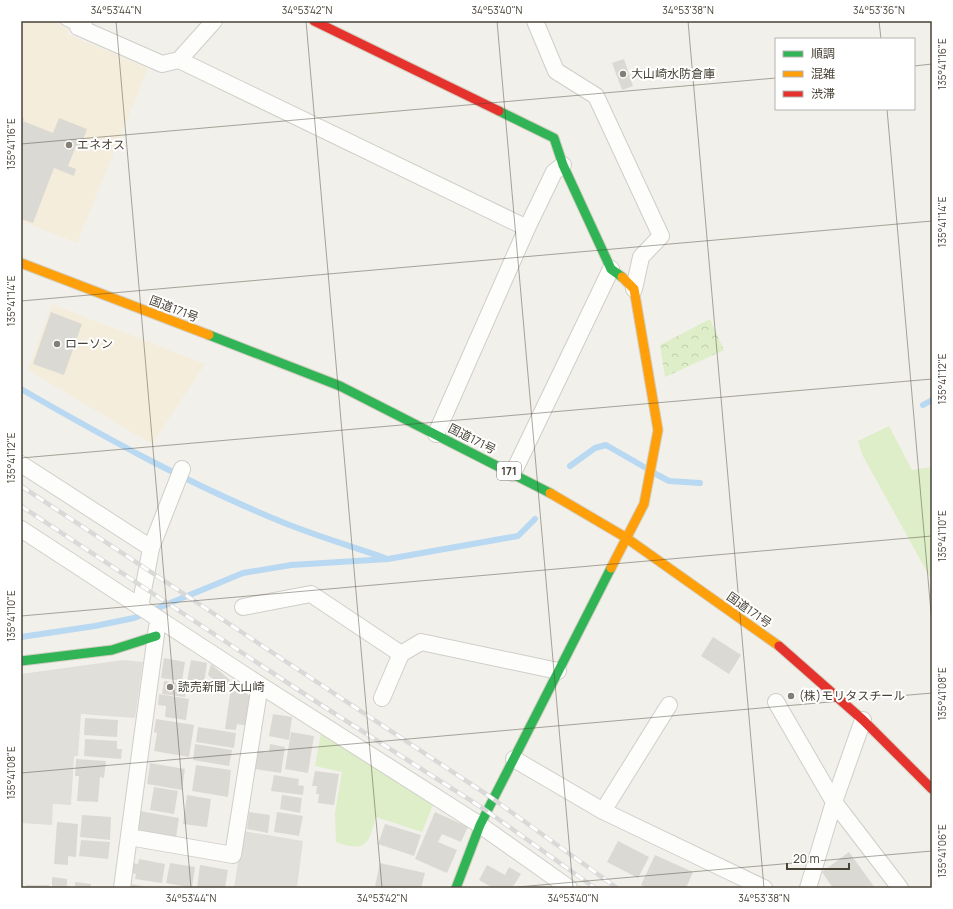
<svg xmlns="http://www.w3.org/2000/svg" width="953" height="909" font-family="Manrope,'Noto Sans JP',sans-serif">
	<style>
		.commercial { fill: #f5eddc }
		.green { fill: #ddeec8 }
		.forest { fill: url(#forest-crowns) }
		.parking { fill: #e1dfda }
		.lines { fill: none; stroke-linecap: round; stroke-linejoin: round }
		.stream { stroke: #b9d8f2; stroke-width: 6 }
		.building { fill: #dbd9d3 }
		.lane-casing { stroke: #d0cec8; stroke-width: 10 }
		.street-casing { stroke: #d0cec8; stroke-width: 18 }
		.fast-casing { stroke: #d2cec1; stroke-width: 11 }
		.slow-casing { stroke: #d2cec1; stroke-width: 11 }
		.jam-casing { stroke: #d2cec1; stroke-width: 11 }
		.lane { stroke: #fdfdfc; stroke-width: 8 }
		.street { stroke: #fdfdfc; stroke-width: 16 }
		.fast { stroke: #30b455; stroke-width: 9 }
		.slow { stroke: #ff9f0a; stroke-width: 9 }
		.jam { stroke: #e5322d; stroke-width: 9 }
		.rail-casing { stroke: #d9d9d8; stroke-width: 4.5 }
		.rail { stroke: #fff; stroke-width: 3; stroke-dasharray: 9; stroke-linecap: butt }
		.ticks { fill: none; stroke: #484236; stroke-width: 1; stroke-opacity: 0.45 }
		.poi-dot { fill: #847f75; stroke: #fff; stroke-width: 1.5 }
		.labels { text-anchor: middle; stroke-width: 4; stroke-linejoin: round; paint-order: stroke }
		.shield { fill: #fff; stroke: #7f7b72; stroke-width: 1 }
		.shield-label { font-size: 11px; font-weight: bold; fill: #484236 }
		.poi-label { font-size: 12px; fill: #484236; stroke: #fff; text-anchor: start }
		.street-label { font-size: 12px; fill: #484236; stroke: #fff }
		.neatline { fill: none; stroke: #484236; stroke-width: 1.5 }
		.ticks-label { font-size: 10px; text-anchor: middle; fill: #484236 }
	</style>
	<defs>
		<pattern id="forest-crowns" width="20" height="18" patternUnits="userSpaceOnUse"><rect width="20" height="18" fill="#ddeec8"/><path d="M2 6a3 3 0 1 1 6 0M12 15a3 3 0 1 1 6 0" fill="none" stroke="#bfcdac"/></pattern>
	</defs>
	<rect width="100%" height="100%" fill="#f2f0ea"/>
	<g class="commercial">
		<path d="M23 21H53L68 29 67 34 148 68 77 243 21 221V23Z"/>
		<path d="M52 304 205 364 152 444 28 370Z"/>
	</g>
	<g class="green">
		<path d="M889 426 912 470 932 467V581L863 456 858 441Z"/>
		<path d="M322 727 435 800 422 832 376 817C368 844 367 853 336 842L335 813 342 772 315 766Z"/>
	</g>
	<path class="forest" d="M710 319 724 350 665 377 660 345Z"/>
	<g class="parking">
		<path d="M123 660 143 662 135 718 81 714 78 756H74L71 805 53 804 52 825 21 823V674Z"/>
		<path d="M243 831 303 841 297 888H234Z"/>
	</g>
	<g class="lines">
		<g class="stream">
			<path d="M21 389C106 438 191 485 282 522 316 536 351 546 385 558"/>
			<path d="M923 405 932 400"/>
			<path d="M570 466 595 448 606 445 646 468"/>
			<path d="M654 473 669 481 700 483"/>
			<path d="M21 637 95 626 134 618 243 573 291 565 388 559 518 536 535 519"/>
		</g>
	</g>
	<g class="building">
		<path d="M624 59 633 86 622 90 612 63Z"/>
		<path d="M21 117 24 118 23 121 53 133 59 118 87 129 80 148 76 146 68 166 76 169 74 176 54 168 33 223 21 219Z"/>
		<path d="M51 312 82 324 64 375 33 364Z"/>
		<path d="M713 637 741 655 729 674 701 656Z"/>
		<path d="M164 658 185 662 182 681 161 678Z"/>
		<path d="M191 660 207 663 204 684 187 681Z"/>
		<path d="M211 664 230 680 223 688 208 675Z"/>
		<path d="M164 681 187 684 185 697 162 694Z"/>
		<path d="M232 681 253 699 249 726 237 724 236 730 225 729Z"/>
		<path d="M159 694 189 699 186 720 165 717 166 706 158 705Z"/>
		<path d="M273 714 292 717 289 740 269 736Z"/>
		<path d="M85 718 118 720 117 737 84 735Z"/>
		<path d="M156 719 194 725 189 757 154 751 157 733 154 732Z"/>
		<path d="M198 727 236 733 234 748 196 742Z"/>
		<path d="M291 732 314 736 308 773 285 769Z"/>
		<path d="M85 739 117 741V749H122L121 759 84 756Z"/>
		<path d="M195 744 232 750 229 766 193 760Z"/>
		<path d="M270 744 285 747 281 773 255 769 258 751 269 752Z"/>
		<path d="M76 759 106 761 104 778 100 777 98 802 77 801 79 776H75Z"/>
		<path d="M150 763 185 769 182 790 147 784Z"/>
		<path d="M196 765 231 770 228 797 192 791Z"/>
		<path d="M315 771 339 774 334 805 318 803 319 794H316L317 786H312Z"/>
		<path d="M274 775 299 779 298 785 304 786 303 795 271 791Z"/>
		<path d="M154 787 178 791 174 814 150 810Z"/>
		<path d="M187 795 211 799 207 827 183 824Z"/>
		<path d="M282 795 302 798 300 813 280 809Z"/>
		<path d="M140 811 179 818 176 838 137 832Z"/>
		<path d="M249 812 270 815 268 833 247 829Z"/>
		<path d="M277 812 303 816 299 836 274 832Z"/>
		<path d="M435 812 468 827 461 842 442 834 438 842 457 850 447 873 415 859Z"/>
		<path d="M82 815 111 817 110 840 80 837Z"/>
		<path d="M57 822 78 824 76 857 68 856V865L54 864Z"/>
		<path d="M385 824 421 835 414 856 378 844Z"/>
		<path d="M81 840 110 842 108 859 79 856Z"/>
		<path d="M618 841 649 857 638 878 607 862Z"/>
		<path d="M849 852 875 888H833L822 872Z"/>
		<path d="M655 855 693 872 686 888H646L641 885Z"/>
		<path d="M139 859 165 864 162 883 135 879 136 874 130 873 132 863 138 864Z"/>
		<path d="M170 863 195 867 192 888 166 883Z"/>
		<path d="M380 863 425 873 421 888H385L375 886Z"/>
		<path d="M200 865 228 870 225 888H197Z"/>
		<path d="M487 865 505 875 509 867 521 874 512 888H493L479 880Z"/>
		<path d="M52 877 67 879V886H70V888H52Z"/>
		<path d="M75 882 91 884V888H75Z"/>
		<path d="M129 884 150 887V888H128Z"/>
		<rect x="26" y="885" width="23" height="3"/>
	</g>
	<g class="lines">
		<g class="lane-casing">
			<path id="lane" d="M65 21 78 27"/>
		</g>
		<g class="street-casing">
			<g id="street">
				<path d="M84 21 78 27 162 64 179 60 214 21"/>
				<path d="M535 21 556 71 596 96 661 236 641 257 634 289"/>
				<path d="M179 60 527 228"/>
				<path d="M436 434 527 228 554 172 563 165"/>
				<path d="M21 464 151 548"/>
				<path d="M513 473 611 269"/>
				<path d="M21 529 260 685 480 825 569 888"/>
				<path d="M140 607 151 548 182 469"/>
				<path d="M243 607 311 594 401 654"/>
				<path d="M382 698 401 654 421 642 558 671"/>
				<path d="M776 702 834 802 900 888"/>
				<path d="M514 759 603 811 764 888"/>
				<path d="M603 811 669 705"/>
				<path d="M129 837 233 855 260 685"/>
				<path d="M122 888 157 627"/>
				<path d="M808 888 834 802 863 720"/>
			</g>
		</g>
		<g class="fast-casing">
			<g id="fast">
				<path d="M499 111 554 138 563 165 611 269 622 277"/>
				<path d="M209 335 340 386 550 493"/>
				<path d="M21 661 112 650 156 636"/>
				<path d="M456 888 480 825 611 568"/>
			</g>
		</g>
		<g class="slow-casing">
			<g id="slow">
				<path d="M21 263 209 335"/>
				<path d="M550 493 625 537 779 646"/>
				<path d="M611 568 644 504 658 430 634 289 622 277"/>
			</g>
		</g>
		<g class="jam-casing">
			<g id="jam">
				<path d="M314 21 499 111"/>
				<path d="M779 646 863 720 932 789"/>
			</g>
		</g>
		<use href="#lane" class="lane"/>
		<use href="#street" class="street"/>
		<use href="#fast" class="fast"/>
		<use href="#slow" class="slow"/>
		<use href="#jam" class="jam"/>
		<g class="rail-casing">
			<g id="rail">
				<path d="M21 486 489 796 617 888"/>
				<path d="M21 506 312 699 484 809 595 888"/>
			</g>
		</g>
		<use href="#rail" class="rail"/>
	</g>
	<path class="ticks" d="M116 21 191 888M306 21 382 888M497 21 573 888M688 21 764 888M879 21 881 39M914 66 932 64M887 109 932 624M21 144 776 78M21 301 932 221M21 458 932 379M21 616 932 536M21 773 932 693M506 888 932 851"/>
	<g class="poi-dot">
		<circle cx="623" cy="74" r="4"/>
		<circle cx="69" cy="145" r="4"/>
		<circle cx="57" cy="344" r="4"/>
		<circle cx="170" cy="687" r="4"/>
		<circle cx="791" cy="696" r="4"/>
	</g>
	<g class="labels">
		<rect class="shield" x="497" y="462" width="24" height="18" rx="3"/>
		<g class="shield-label">
			<text x="509" y="475">171</text>
		</g>
		<g class="poi-label">
			<text x="631" y="78">大山崎水防倉庫</text>
			<text x="77" y="149">エネオス</text>
			<text x="65" y="348">ローソン</text>
			<text x="178" y="691">読売新聞 大山崎</text>
			<text x="799" y="700">(株)モリタスチール</text>
		</g>
		<g class="street-label">
			<text transform="translate(174 309) rotate(21)" y="4">国道171号</text>
			<text transform="translate(472 439) rotate(27)" y="4">国道171号</text>
			<text transform="translate(749 610) rotate(35)" y="4">国道171号</text>
		</g>
	</g>
	<rect width="953" height="909" fill="none" stroke="#ffffff" stroke-width="44"/>
	<rect x="775" y="38" width="140" height="72" fill="#ffffff" stroke="#b6b3af"/>
	<rect x="783" y="51" width="20" height="6" fill="#30b455" stroke="#b6b3af"/>
	<text x="811" y="58" font-size="12" fill="#484236">順調</text>
	<rect x="783" y="71" width="20" height="6" fill="#ff9f0a" stroke="#b6b3af"/>
	<text x="811" y="78" font-size="12" fill="#484236">混雑</text>
	<rect x="783" y="91" width="20" height="6" fill="#e5322d" stroke="#b6b3af"/>
	<text x="811" y="98" font-size="12" fill="#484236">渋滞</text>
	<path d="M787 863v6h62v-6" fill="none" stroke="#484236" stroke-width="2"/>
	<text x="793" y="863" font-size="12" fill="#484236" stroke="#ffffff" stroke-width="3" paint-order="stroke">20 m</text>
	<rect x="22" y="22" width="909" height="865" class="neatline"/>
	<g class="ticks-label">
		<text x="116" y="14">34°53'44"N</text>
		<text x="307" y="14">34°53'42"N</text>
		<text x="497" y="14">34°53'40"N</text>
		<text x="688" y="14">34°53'38"N</text>
		<text x="879" y="14">34°53'36"N</text>
		<text transform="translate(942 64) rotate(-90)" y="4">135°41'16"E</text>
		<text transform="translate(11 144) rotate(-90)" y="4">135°41'16"E</text>
		<text transform="translate(942 222) rotate(-90)" y="4">135°41'14"E</text>
		<text transform="translate(11 301) rotate(-90)" y="4">135°41'14"E</text>
		<text transform="translate(942 379) rotate(-90)" y="4">135°41'12"E</text>
		<text transform="translate(11 458) rotate(-90)" y="4">135°41'12"E</text>
		<text transform="translate(942 536) rotate(-90)" y="4">135°41'10"E</text>
		<text transform="translate(11 616) rotate(-90)" y="4">135°41'10"E</text>
		<text transform="translate(942 694) rotate(-90)" y="4">135°41'08"E</text>
		<text transform="translate(11 773) rotate(-90)" y="4">135°41'08"E</text>
		<text transform="translate(942 851) rotate(-90)" y="4">135°41'06"E</text>
		<text x="191" y="902">34°53'44"N</text>
		<text x="382" y="902">34°53'42"N</text>
		<text x="573" y="902">34°53'40"N</text>
		<text x="764" y="902">34°53'38"N</text>
	</g>
</svg>
